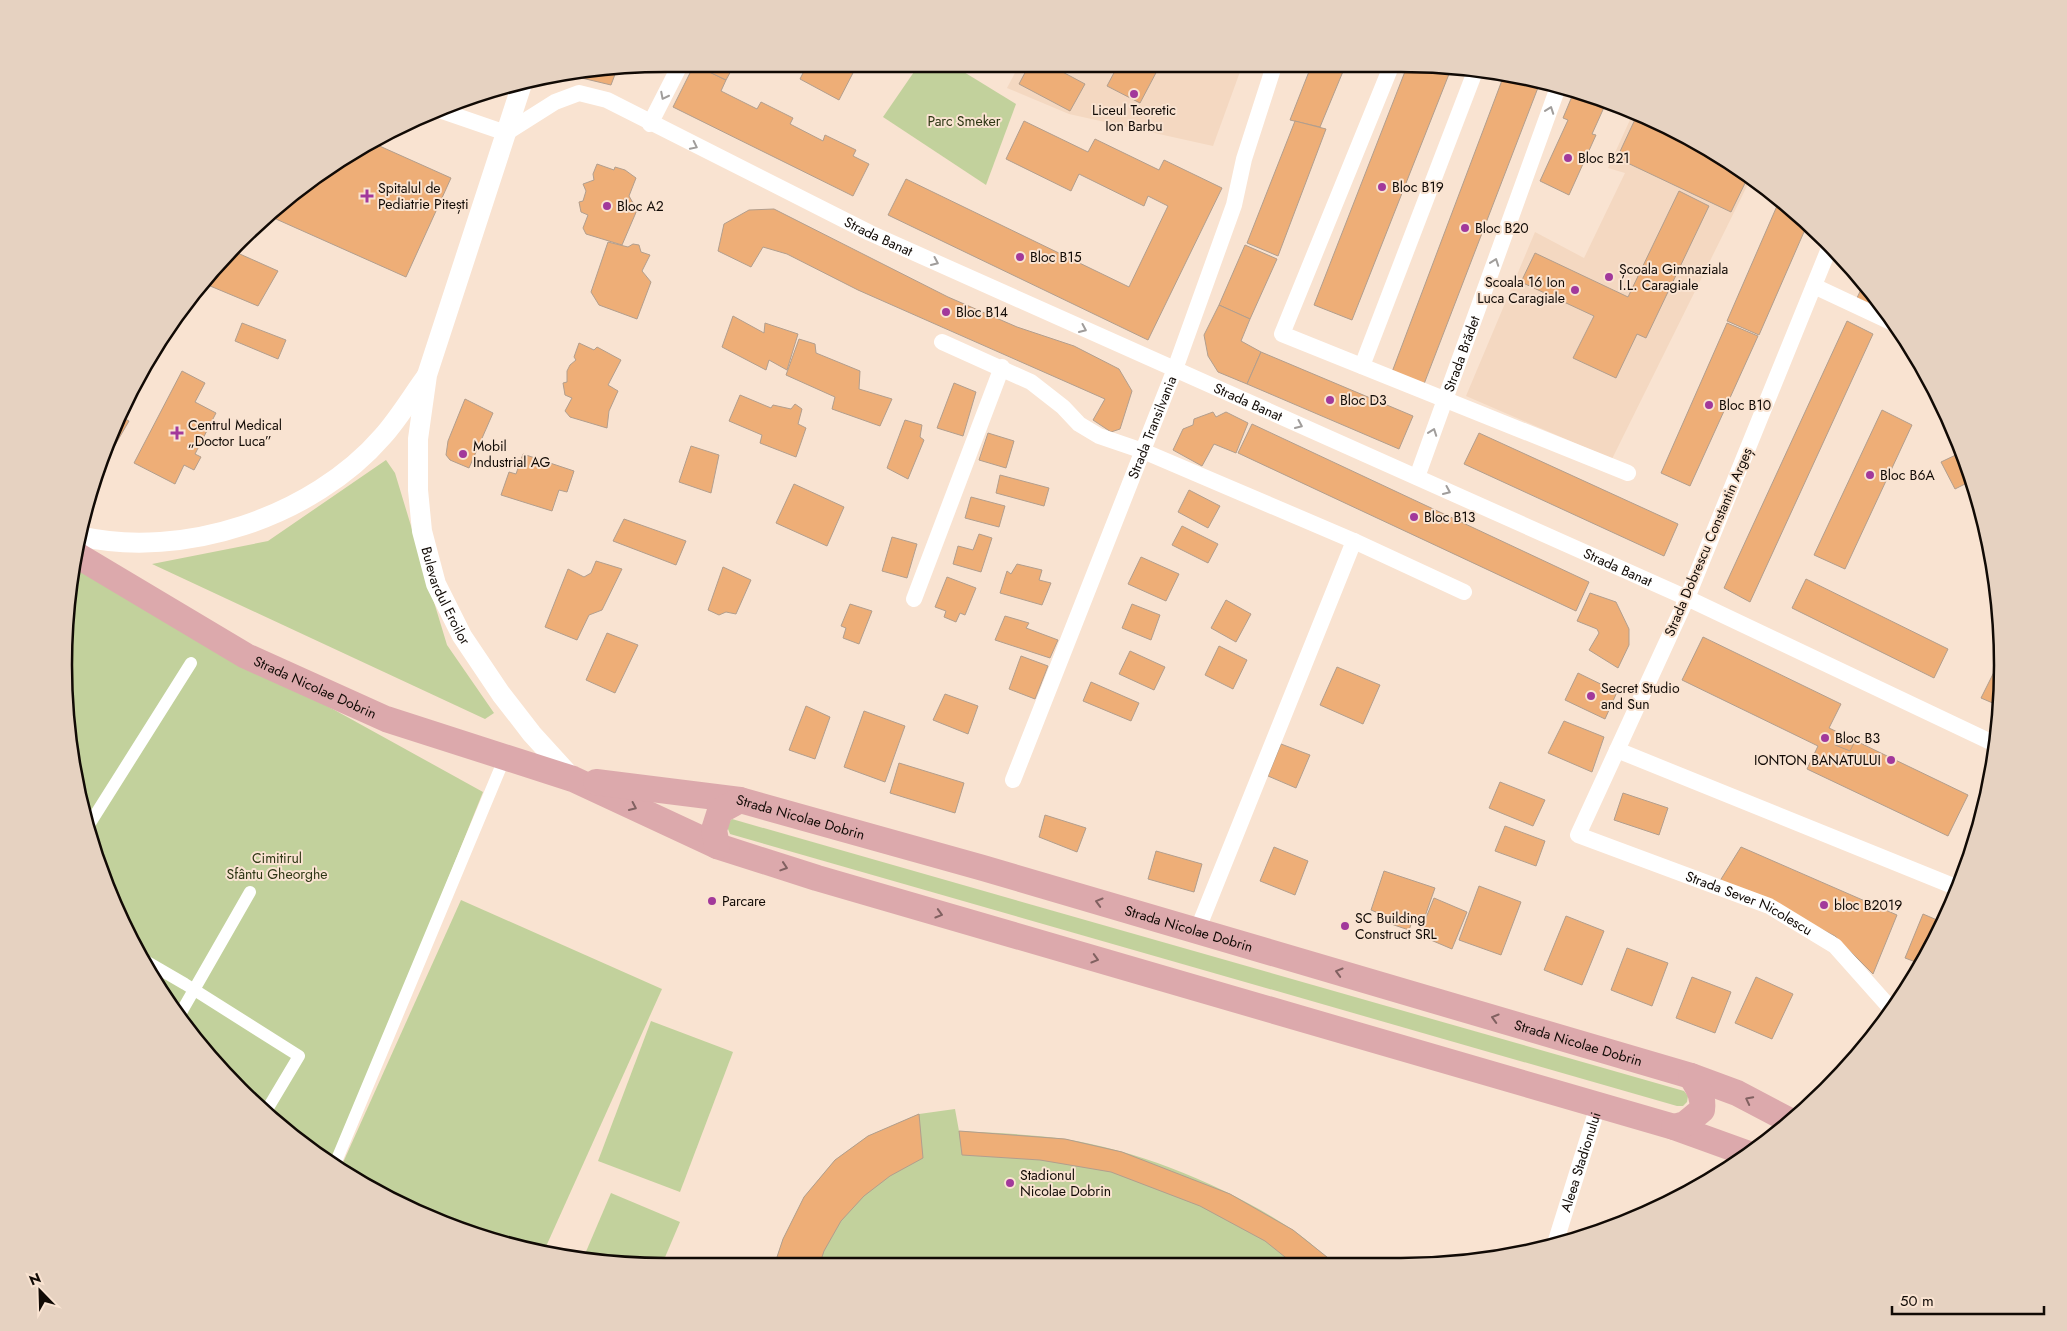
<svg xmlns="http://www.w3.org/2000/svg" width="2067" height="1331" font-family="Jost,sans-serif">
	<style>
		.built { fill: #f4d8c1 }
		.green { fill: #c2d19c }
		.building { fill: #eeae77; stroke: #b29e8d }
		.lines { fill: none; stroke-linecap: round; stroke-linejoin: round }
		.pedestrian { stroke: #fff; stroke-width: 12 }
		.minor { stroke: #fff; stroke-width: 16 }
		.tertiary { stroke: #fff; stroke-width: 20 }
		.primary { stroke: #dca9ac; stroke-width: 26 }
		.oneway { stroke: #a09d9b }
		.oneway2 { stroke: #816161 }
		.poi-dot { fill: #a2399b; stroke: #f9e3d1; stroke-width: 2 }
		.labels { text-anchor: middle; stroke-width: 4; stroke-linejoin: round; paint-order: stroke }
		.poi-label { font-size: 14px; fill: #110a05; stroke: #f9e3d1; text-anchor: start }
		.park-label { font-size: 14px; fill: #2e3614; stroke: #f9e3d1 }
		.street-label { font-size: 14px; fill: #110a05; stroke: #f9e3d1 }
		.rim { fill: none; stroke: #110a05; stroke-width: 2.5 }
	</style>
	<rect width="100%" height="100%" fill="#f9e3d1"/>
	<g class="built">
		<path d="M1017 69H1241L1213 146 1069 114 1007 88Z"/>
		<path d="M1634 111 1751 178 1612 459 1466 396 1535 232 1584 258 1625 173 1608 168Z"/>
	</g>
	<g class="green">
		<path d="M916 69H959L1016 104 986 185 883 117Z"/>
		<path d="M386 460 395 473 447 645 494 713 485 719 152 564 268 541Z"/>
		<path d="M74 566 483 792 334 1163 299 1143 240 1091 165 1000 126 931 84 822 64 665Z"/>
		<path d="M732 819 1684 1091 1688 1096 1687 1102 1683 1106H1677L730 834 726 824Z"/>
		<path d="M461 900 662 989 544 1251 435 1222 341 1167Z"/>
		<path d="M651 1021 733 1052 680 1192 598 1161Z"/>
		<path d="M955 1109 959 1131C994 1133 1030 1134 1065 1139 1141 1151 1229 1187 1293 1230 1308 1240 1322 1254 1337 1265L775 1263 783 1239 804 1197 835 1160 868 1136 919 1114Z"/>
		<path d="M611 1193 680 1222 663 1262 582 1261Z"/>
	</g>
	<g class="building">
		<path d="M587 69H617L611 85 565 74Z"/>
		<path d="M692 69H703L726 80 721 91 757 109 761 102 793 118 790 124 823 141 825 135 856 150 853 156 869 164 853 196 673 107Z"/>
		<path d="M703 69H732L726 80Z"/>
		<path d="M805 69H855L839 100 800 79Z"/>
		<path d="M1027 69H1057L1085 84 1070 111 1019 84Z"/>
		<path d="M1116 69H1158L1140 103 1107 86Z"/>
		<path d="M1310 69H1344L1320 127 1290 120Z"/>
		<path d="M1406 69H1451L1352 320 1314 305Z"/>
		<path d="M1504 75 1539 85 1424 384 1392 372Z"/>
		<path d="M1573 94 1606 103 1592 134 1596 135 1569 195 1540 181 1568 120 1563 118Z"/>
		<path d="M1638 113 1748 177 1731 212 1617 158Z"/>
		<path d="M1024 121 1088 152 1095 139 1159 170 1164 160 1222 188 1148 340 888 215 906 179 1129 287 1168 206 1148 196 1144 206 1079 174 1071 191 1006 159Z"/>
		<path d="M1295 121 1326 129 1278 256 1247 243Z"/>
		<path d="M375 144 451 178 406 277 267 215 331 165Z"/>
		<path d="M597 164 614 170 615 167 625 170 636 178 629 196 637 210 622 245 586 234 583 228 588 215 581 212 579 202 583 201 586 191 583 184 594 180 593 174Z"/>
		<path d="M1679 191 1709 206 1646 338 1637 334 1616 378 1573 358 1594 316 1521 282 1535 253 1628 297Z"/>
		<path d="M1780 199 1807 225 1759 335 1727 321Z"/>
		<path d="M774 209 948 297 1017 327 1074 346 1119 369 1132 391 1120 429 1111 432 1093 420 1105 399 858 290 787 254 763 247 751 267 718 251 724 224 749 210Z"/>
		<path d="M608 242 628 247 633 244 639 245 641 252 650 255 642 271 651 282 637 319 599 305 591 292Z"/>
		<path d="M1245 245 1277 259 1250 319 1219 305Z"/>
		<path d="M233 251 278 271 258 306 203 283Z"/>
		<path d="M1864 283 1884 311 1857 298Z"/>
		<path d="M1219 305 1250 319 1241 341 1261 352 1247 384 1218 372 1208 356 1204 335Z"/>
		<path d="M733 316 764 333 765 323 798 334 787 370 769 360 766 370 722 347Z"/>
		<path d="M1847 321 1873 334 1750 602 1724 588Z"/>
		<path d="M242 323 286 340 278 359 235 341Z"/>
		<path d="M1727 323 1758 336 1690 486 1661 473Z"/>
		<path d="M799 339 815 344 816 353 860 371 859 389 892 399 880 426 832 409 835 397 786 375Z"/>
		<path d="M579 343 594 350 597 347 621 360 608 385 618 391 609 411 607 428 570 417 565 411 572 398 565 395 563 383 567 382V371L570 365 576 360 574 357Z"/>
		<path d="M1261 352 1413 416 1399 449 1247 384Z"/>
		<path d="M182 371 205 383 195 402 216 413 195 454 201 457 194 470 184 465 175 484 134 463Z"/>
		<path d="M954 383 976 392 963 436 937 428Z"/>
		<path d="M740 395 771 408 773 405 791 409 795 404 802 409 798 424 806 428 796 457 760 443 762 435 729 421Z"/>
		<path d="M465 399 493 413 469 468 450 460 446 455 448 441Z"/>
		<path d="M1882 410 1912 425 1845 569 1814 555Z"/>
		<path d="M1213 412 1216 417 1226 412 1248 423 1236 453 1214 444 1202 466 1173 450 1183 429 1193 425 1194 419Z"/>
		<path d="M121 417 129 421 104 464 100 462Z"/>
		<path d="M905 420 922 425 920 437 924 440 908 479 887 468Z"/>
		<path d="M1252 424 1589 582 1576 611 1238 453Z"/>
		<path d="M988 433 1014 441 1006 468 979 460Z"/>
		<path d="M1479 433 1678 524 1664 556 1464 464Z"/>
		<path d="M691 446 719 455 711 493 679 482Z"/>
		<path d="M1962 452 1973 480 1955 489 1941 462Z"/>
		<path d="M523 454 574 471 567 492 559 490 552 511 501 495 509 472 516 474Z"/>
		<path d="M1000 475 1049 488 1044 506 996 493Z"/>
		<path d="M794 484 844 507 827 546 776 523Z"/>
		<path d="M1189 490 1220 506 1208 528 1178 512Z"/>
		<path d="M971 497 1005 506 999 527 965 518Z"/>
		<path d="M624 519 686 541 676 565 613 541Z"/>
		<path d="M1182 526 1218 544 1208 563 1172 545Z"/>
		<path d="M979 534 992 538 981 572 953 564 958 546 973 550Z"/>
		<path d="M892 537 917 544 907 578 882 571Z"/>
		<path d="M1141 557 1179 574 1166 601 1128 584Z"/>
		<path d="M596 561 622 569 602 610 589 615 577 640 545 627 568 569 584 577 591 573Z"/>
		<path d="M1017 564 1042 570 1039 580 1051 583 1042 605 1000 593 1007 571 1011 574Z"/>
		<path d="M723 567 751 580 736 614 726 612 719 615 708 610Z"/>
		<path d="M947 577 976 588 965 615 960 613 956 622 944 617 946 611 935 607Z"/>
		<path d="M1806 579 1948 649 1934 678 1792 608Z"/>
		<path d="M1590 593 1616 602 1629 629V645L1618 668 1589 650 1599 633 1597 629 1577 621Z"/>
		<path d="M1226 600 1251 614 1236 642 1211 628Z"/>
		<path d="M850 604 872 611 859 644 843 638 846 628 841 626Z"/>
		<path d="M1132 604 1160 615 1151 640 1122 628Z"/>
		<path d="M1005 616 1029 623 1026 628 1058 640 1050 658 995 640Z"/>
		<path d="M607 633 638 645 615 693 586 680Z"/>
		<path d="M1703 637 1841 704 1829 728 1968 795 1948 836 1807 769 1818 746 1682 680Z"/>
		<path d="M1219 646 1247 660 1233 689 1205 675Z"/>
		<path d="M1130 651 1165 667 1154 690 1119 674Z"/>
		<path d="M1021 656 1048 666 1035 699 1009 689Z"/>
		<path d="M1337 667 1380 685 1363 724 1320 705Z"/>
		<path d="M1995 670 2001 672 2002 707 1981 698Z"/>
		<path d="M1578 673 1617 692 1605 719 1565 700Z"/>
		<path d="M1091 682 1139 703 1131 721 1083 701Z"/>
		<path d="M945 694 978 706 968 734 933 720Z"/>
		<path d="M806 706 830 717 815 759 789 750Z"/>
		<path d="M864 711 905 726 885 782 844 767Z"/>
		<path d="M1564 721 1604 737 1592 772 1548 753Z"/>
		<path d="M1840 733 1855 741 1850 751 1835 745Z"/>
		<path d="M1281 744 1310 755 1296 788 1268 776Z"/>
		<path d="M899 763 964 783 955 813 890 793Z"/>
		<path d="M1500 782 1545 800 1533 826 1489 808Z"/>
		<path d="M1623 793 1668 808 1659 835 1614 820Z"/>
		<path d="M1045 815 1086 828 1077 852 1039 837Z"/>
		<path d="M1505 826 1545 841 1536 866 1495 851Z"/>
		<path d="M1274 847 1308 861 1295 895 1260 881Z"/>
		<path d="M1741 847 1897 915 1873 974 1835 936 1754 896 1718 884Z"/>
		<path d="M1156 851 1202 864 1194 892 1148 879Z"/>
		<path d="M1384 871 1435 888 1423 922 1413 919 1409 930 1376 919 1378 913 1371 910Z"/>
		<path d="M1479 886 1521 902 1501 955 1459 940Z"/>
		<path d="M1434 898 1467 912 1452 949 1419 935Z"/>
		<path d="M1923 914 1944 923 1921 964 1905 958Z"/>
		<path d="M1566 916 1604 931 1582 985 1544 970Z"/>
		<path d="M1627 948 1668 963 1652 1006 1611 990Z"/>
		<path d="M1692 977 1731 992 1715 1033 1676 1018Z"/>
		<path d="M1756 977 1793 994 1772 1039 1735 1023Z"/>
		<path d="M919 1114 923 1158 890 1176 864 1196 841 1221 824 1251 820 1263H775L783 1239 804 1197 835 1160 868 1136Z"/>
		<path d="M959 1131 1065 1139 1122 1152 1230 1194 1293 1230 1337 1265H1295L1265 1241 1200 1206 1111 1172 1040 1160 962 1155Z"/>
	</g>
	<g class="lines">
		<g class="pedestrian">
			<path d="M87 828 191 663"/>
			<path d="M142 959 185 984 299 1056 265 1113"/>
			<path d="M179 1016 250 892"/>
			<path d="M335 1164 505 757"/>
		</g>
		<g class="minor">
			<path d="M1390 69 1282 334 1628 473"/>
			<path id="s1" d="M442 111 506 133 555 102 579 93 607 100 870 233 1687 598 1995 744"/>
			<path d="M650 124 678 69"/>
			<path id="s2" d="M1830 246 1687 598 1578 835 1769 906 1835 946 1892 1010"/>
			<path d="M1814 286 1893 323"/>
			<path d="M942 342 1031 382 1063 407 1079 424 1099 436 1143 451 1354 541 1464 592"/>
			<path d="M1362 366 1476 69"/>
			<path id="s3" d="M1417 477 1557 90"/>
			<path d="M914 599 1002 367"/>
			<path d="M1617 750 1958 888"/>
			<path id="s4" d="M1013 780 1175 369 1234 205 1244 159 1273 69"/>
			<path d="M1197 931 1354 541"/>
			<path id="s5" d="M1554 1247 1598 1106"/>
		</g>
		<g class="tertiary">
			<path id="s6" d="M522 84 427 375 418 439V490L422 531 436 584 462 636 501 694 532 734 573 779"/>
			<path d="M79 536C183 560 313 517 383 436 399 418 412 396 426 377"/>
		</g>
		<g class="primary">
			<path id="s7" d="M75 554 246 656 386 719 573 779 717 846 817 878 1674 1127 1746 1153"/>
			<path id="s8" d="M596 782 740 800 983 868 1691 1076 1737 1093 1792 1122"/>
			<path d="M717 846 714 830 720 811 740 800"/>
			<path d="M1674 1127 1685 1124 1702 1110C1704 1096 1698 1088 1691 1076"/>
		</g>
	</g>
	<defs><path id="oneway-chevron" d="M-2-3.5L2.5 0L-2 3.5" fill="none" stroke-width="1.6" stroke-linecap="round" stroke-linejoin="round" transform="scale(1.25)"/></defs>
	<g class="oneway">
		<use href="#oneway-chevron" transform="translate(664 96) rotate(117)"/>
		<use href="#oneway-chevron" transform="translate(1550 110) rotate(-70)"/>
		<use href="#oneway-chevron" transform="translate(694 146) rotate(26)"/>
		<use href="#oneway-chevron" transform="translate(935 262) rotate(24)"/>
		<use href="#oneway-chevron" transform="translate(1495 262) rotate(-70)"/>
		<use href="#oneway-chevron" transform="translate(1083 329) rotate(24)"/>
		<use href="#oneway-chevron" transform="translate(1299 425) rotate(24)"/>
		<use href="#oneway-chevron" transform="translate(1433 432) rotate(-70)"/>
		<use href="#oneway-chevron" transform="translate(1447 491) rotate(24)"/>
	</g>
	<g class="oneway2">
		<use href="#oneway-chevron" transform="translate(633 807) rotate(25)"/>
		<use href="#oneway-chevron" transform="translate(784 867) rotate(18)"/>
		<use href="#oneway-chevron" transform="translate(1099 902) rotate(-164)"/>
		<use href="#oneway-chevron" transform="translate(939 914) rotate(16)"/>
		<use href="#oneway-chevron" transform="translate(1095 959) rotate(16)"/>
		<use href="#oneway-chevron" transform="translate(1339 972) rotate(-164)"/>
		<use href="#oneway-chevron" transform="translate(1495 1018) rotate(-164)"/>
		<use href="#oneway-chevron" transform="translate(1749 1100) rotate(-153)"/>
	</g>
	<g class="poi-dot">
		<circle cx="1134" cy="94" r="5"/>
		<circle cx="1568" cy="158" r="5"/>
		<circle cx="1382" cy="187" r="5"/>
		<path d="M364.5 188.5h5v5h5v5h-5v5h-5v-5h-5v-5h5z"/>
		<circle cx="607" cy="206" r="5"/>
		<circle cx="1465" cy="228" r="5"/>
		<circle cx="1020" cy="257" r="5"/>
		<circle cx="1609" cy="277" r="5"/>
		<circle cx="1575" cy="290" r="5"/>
		<circle cx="946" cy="312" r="5"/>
		<circle cx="1330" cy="400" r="5"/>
		<circle cx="1709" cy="405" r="5"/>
		<path d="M174.5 425.5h5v5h5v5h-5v5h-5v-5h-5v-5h5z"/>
		<circle cx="463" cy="454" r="5"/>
		<circle cx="1870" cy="475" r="5"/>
		<circle cx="1414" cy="517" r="5"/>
		<circle cx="1591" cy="696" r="5"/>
		<circle cx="1825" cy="738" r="5"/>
		<circle cx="1891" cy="760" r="5"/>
		<circle cx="712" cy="901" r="5"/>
		<circle cx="1824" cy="905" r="5"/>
		<circle cx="1345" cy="926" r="5"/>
		<circle cx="1010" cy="1183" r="5"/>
	</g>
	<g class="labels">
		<g class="poi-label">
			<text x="1134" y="115" text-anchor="middle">Liceul Teoretic<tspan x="1134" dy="16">Ion Barbu</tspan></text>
			<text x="1578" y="163">Bloc B21</text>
			<text x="1392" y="192">Bloc B19</text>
			<text x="378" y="193">Spitalul de<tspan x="378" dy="16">Pediatrie Pitești</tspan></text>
			<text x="617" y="211">Bloc A2</text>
			<text x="1475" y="233">Bloc B20</text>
			<text x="1030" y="262">Bloc B15</text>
			<text x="1619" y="274">Școala Gimnaziala<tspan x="1619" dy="16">I.L. Caragiale</tspan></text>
			<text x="1565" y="287" text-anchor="end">Scoala 16 Ion<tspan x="1565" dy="16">Luca Caragiale</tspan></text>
			<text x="956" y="317">Bloc B14</text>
			<text x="1340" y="405">Bloc D3</text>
			<text x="1719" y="410">Bloc B10</text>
			<text x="188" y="430">Centrul Medical<tspan x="188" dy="16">„Doctor Luca”</tspan></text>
			<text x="473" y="451">Mobil<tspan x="473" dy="16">Industrial AG</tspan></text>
			<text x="1880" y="480">Bloc B6A</text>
			<text x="1424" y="522">Bloc B13</text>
			<text x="1601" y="693">Secret Studio<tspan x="1601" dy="16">and Sun</tspan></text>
			<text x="1835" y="743">Bloc B3</text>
			<text x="1881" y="765" text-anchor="end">IONTON BANATULUI</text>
			<text x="722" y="906">Parcare</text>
			<text x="1834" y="910">bloc B2019</text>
			<text x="1355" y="923">SC Building<tspan x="1355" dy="16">Construct SRL</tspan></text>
			<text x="1020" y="1180">Stadionul<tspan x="1020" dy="16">Nicolae Dobrin</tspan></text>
		</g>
		<g class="park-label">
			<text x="964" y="126">Parc Smeker</text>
			<text x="277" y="863">Cimitirul<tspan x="277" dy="16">Sfântu Gheorghe</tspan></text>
		</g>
		<g class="street-label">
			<text dy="5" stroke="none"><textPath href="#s1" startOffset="484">Strada Banat</textPath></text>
			<text dy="5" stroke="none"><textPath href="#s3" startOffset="131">Strada Brădet</textPath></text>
			<text dy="5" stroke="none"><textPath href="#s1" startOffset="889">Strada Banat</textPath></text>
			<text dy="5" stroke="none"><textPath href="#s4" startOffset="379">Strada Transilvania</textPath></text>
			<text transform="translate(1708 542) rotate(-67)" y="5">Strada Dobrescu Constantin Argeș</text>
			<text dy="5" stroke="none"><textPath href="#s1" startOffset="1294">Strada Banat</textPath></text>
			<text dy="5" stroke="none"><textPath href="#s6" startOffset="532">Bulevardul Eroilor</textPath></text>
			<text dy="5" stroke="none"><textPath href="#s7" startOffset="275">Strada Nicolae Dobrin</textPath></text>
			<text dy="5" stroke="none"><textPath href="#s8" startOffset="208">Strada Nicolae Dobrin</textPath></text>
			<text dy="5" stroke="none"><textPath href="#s2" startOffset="825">Strada Sever Nicolescu</textPath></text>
			<text dy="5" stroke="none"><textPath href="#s8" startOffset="612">Strada Nicolae Dobrin</textPath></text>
			<text dy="5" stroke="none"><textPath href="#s8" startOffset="1018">Strada Nicolae Dobrin</textPath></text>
			<text dy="5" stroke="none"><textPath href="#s5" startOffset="89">Aleea Stadionului</textPath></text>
		</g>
	</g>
	<path d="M0 0H2067V1331H0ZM665 72H1401A593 593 0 0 1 1994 665V665A593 593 0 0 1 1401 1258H665A593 593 0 0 1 72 665V665A593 593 0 0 1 665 72Z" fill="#e6d2c1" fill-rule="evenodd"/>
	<path class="rim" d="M665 72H1401A593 593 0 0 1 1994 665V665A593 593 0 0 1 1401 1258H665A593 593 0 0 1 72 665V665A593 593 0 0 1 665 72Z"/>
	<g transform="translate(40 1291) rotate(337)" stroke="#f9e3d1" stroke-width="4" paint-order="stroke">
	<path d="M0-4L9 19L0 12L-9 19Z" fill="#110a05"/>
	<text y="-8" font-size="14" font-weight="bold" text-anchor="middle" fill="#110a05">N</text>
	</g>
	<path d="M1892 1306v8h152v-8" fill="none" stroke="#110a05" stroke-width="2.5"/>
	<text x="1900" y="1306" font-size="15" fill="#110a05" stroke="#f9e3d1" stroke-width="4" paint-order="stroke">50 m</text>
</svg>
